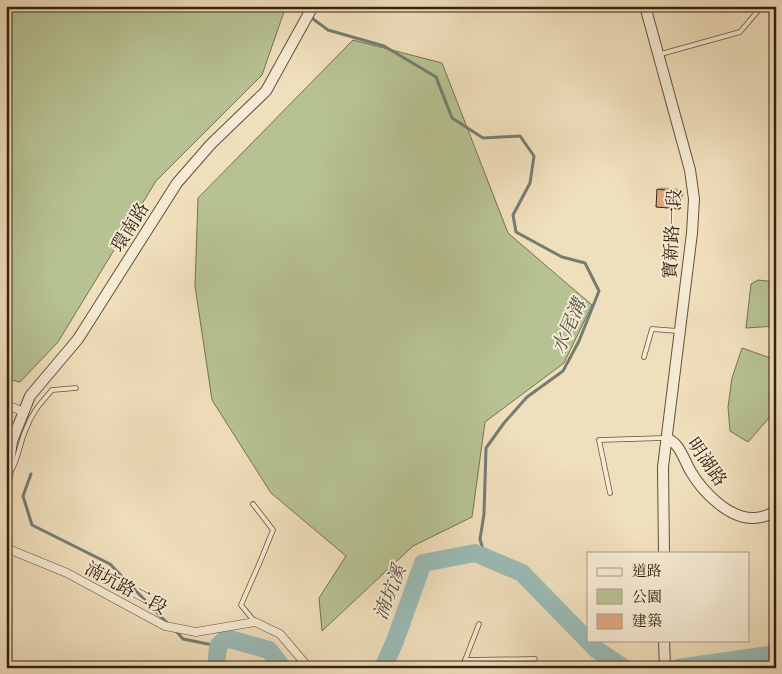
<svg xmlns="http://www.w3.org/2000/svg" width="782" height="674" font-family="Cardo,'Noto Serif TC',serif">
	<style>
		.green { fill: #b7c292; stroke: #76724f }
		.shadow { fill: #0003 }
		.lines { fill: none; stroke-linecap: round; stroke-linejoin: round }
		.stream { stroke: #737d73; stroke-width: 3 }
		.river { stroke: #9bbbb7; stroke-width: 18 }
		.building { fill: #e1a880; stroke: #36210c }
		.service-casing { stroke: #645038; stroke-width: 5.5 }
		.minor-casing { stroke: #645038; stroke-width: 9 }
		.tertiary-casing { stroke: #645038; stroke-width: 12 }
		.service { stroke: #f5ead3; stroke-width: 4 }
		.minor { stroke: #f5ead3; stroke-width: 8 }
		.tertiary { stroke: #f5ead3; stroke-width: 10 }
		.labels { text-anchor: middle; stroke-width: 4; stroke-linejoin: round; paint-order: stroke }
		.street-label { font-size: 18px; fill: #36210c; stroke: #f5ead3 }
		.water-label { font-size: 19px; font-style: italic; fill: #544f3f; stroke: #f5ead3 }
	</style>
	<rect width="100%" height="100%" fill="#f0dfbc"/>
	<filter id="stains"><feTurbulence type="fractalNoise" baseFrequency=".004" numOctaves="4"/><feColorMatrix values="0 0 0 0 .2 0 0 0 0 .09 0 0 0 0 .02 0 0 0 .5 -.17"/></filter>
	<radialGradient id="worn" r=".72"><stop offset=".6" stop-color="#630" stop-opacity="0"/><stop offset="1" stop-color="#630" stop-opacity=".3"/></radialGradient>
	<g class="green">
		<path d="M6 6H286L262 75 156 181 58 342 20 382 6 379Z"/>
		<path d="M353 40 442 63 508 233 592 305 564 363 485 422 472 517 413 546 322 631 319 598 346 556 271 493 212 400 195 286 198 198Z"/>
		<path d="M758 280 776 282V326L746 328 751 284Z"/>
		<path d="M742 348 776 360V410L748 442 730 431 728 407 732 378Z"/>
	</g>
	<path class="shadow" d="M661 187 684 189 682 205 679 208 658 190Z"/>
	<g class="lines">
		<g class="stream">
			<path d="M297 6V7L328 30 384 46 436 77 452 118 483 138 520 136 534 156 530 183 513 215 516 232 562 257 585 263 599 291 579 341 563 371 527 397 504 423 486 448 484 514 480 539 485 557"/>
			<path d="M31 474 23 496 32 525 110 564 170 626"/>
			<path d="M175 630 183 639 218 646"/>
		</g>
		<g class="river">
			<path d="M216 668 218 646 226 638 269 650 283 668"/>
			<path d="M383 668 395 641 423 563 475 553 522 573 597 650 624 668"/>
			<path d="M678 668 776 654"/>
		</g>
	</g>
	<path class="building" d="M657 189 682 192 680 209 656 207Z"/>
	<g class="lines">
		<g class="service-casing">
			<g id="service">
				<path d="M661 54 740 32 762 6"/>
				<path d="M644 357 652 329 678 331"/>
				<path d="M12 469C19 456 20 442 26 429 32 412 41 403 52 390L76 388"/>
				<path d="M610 493 599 440 664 438"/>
				<path d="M253 504 273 530 260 562 241 605 254 621"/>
				<path d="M465 660 535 659"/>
				<path d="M462 668 479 624"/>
			</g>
		</g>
		<g class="minor-casing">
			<g id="minor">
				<path d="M6 404 23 412"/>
				<path d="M6 548 67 573 165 626 196 632 255 622 280 634 309 668"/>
			</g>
		</g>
		<g class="tertiary-casing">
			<g id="tertiary">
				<path d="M645 6 690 170 694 199 692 233 663 467 664 553"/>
				<path d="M667 438C670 440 674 442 676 445 682 451 686 464 691 472 703 492 729 519 754 518 762 518 769 515 776 511"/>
				<path d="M6 483 12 441 30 396 78 339 177 183 211 144 266 91 313 6"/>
				<path d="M664 640 665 668"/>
			</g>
		</g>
		<use href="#service" class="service"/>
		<use href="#minor" class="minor"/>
		<use href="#tertiary" class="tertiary"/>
	</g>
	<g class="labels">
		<g class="street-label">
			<text transform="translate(130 227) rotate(-58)" y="6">環南路</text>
			<text transform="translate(672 234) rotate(-87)" y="6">寶新路一段</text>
			<text transform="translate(707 462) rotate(55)" y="6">明湖路</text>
			<text transform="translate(126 588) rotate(28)" y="6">湳坑路二段</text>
		</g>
		<g class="water-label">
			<text transform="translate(568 326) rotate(-66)" y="7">水尾溝</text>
			<text transform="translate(389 592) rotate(-69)" y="7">湳坑溪</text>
		</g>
	</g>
	<rect width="782" height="674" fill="none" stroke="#f0dfbc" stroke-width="25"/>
	<rect x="8" y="8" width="767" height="659" fill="none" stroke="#36210c" stroke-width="2.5"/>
	<rect x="12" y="12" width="757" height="649" fill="none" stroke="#36210c"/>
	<rect x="587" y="552" width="162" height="90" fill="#f5ead3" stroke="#a99a83"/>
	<rect x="597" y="568" width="25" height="8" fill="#f5ead3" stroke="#a99a83"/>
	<text x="632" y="576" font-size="15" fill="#36210c">道路</text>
	<rect x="597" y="589" width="25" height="15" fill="#b7c292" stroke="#a99a83"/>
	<text x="632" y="602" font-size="15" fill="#36210c">公園</text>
	<rect x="597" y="614" width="25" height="15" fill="#e1a880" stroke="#a99a83"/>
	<text x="632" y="626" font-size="15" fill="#36210c">建築</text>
	<rect width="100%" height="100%" filter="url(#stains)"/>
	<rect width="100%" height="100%" fill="url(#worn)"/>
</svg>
